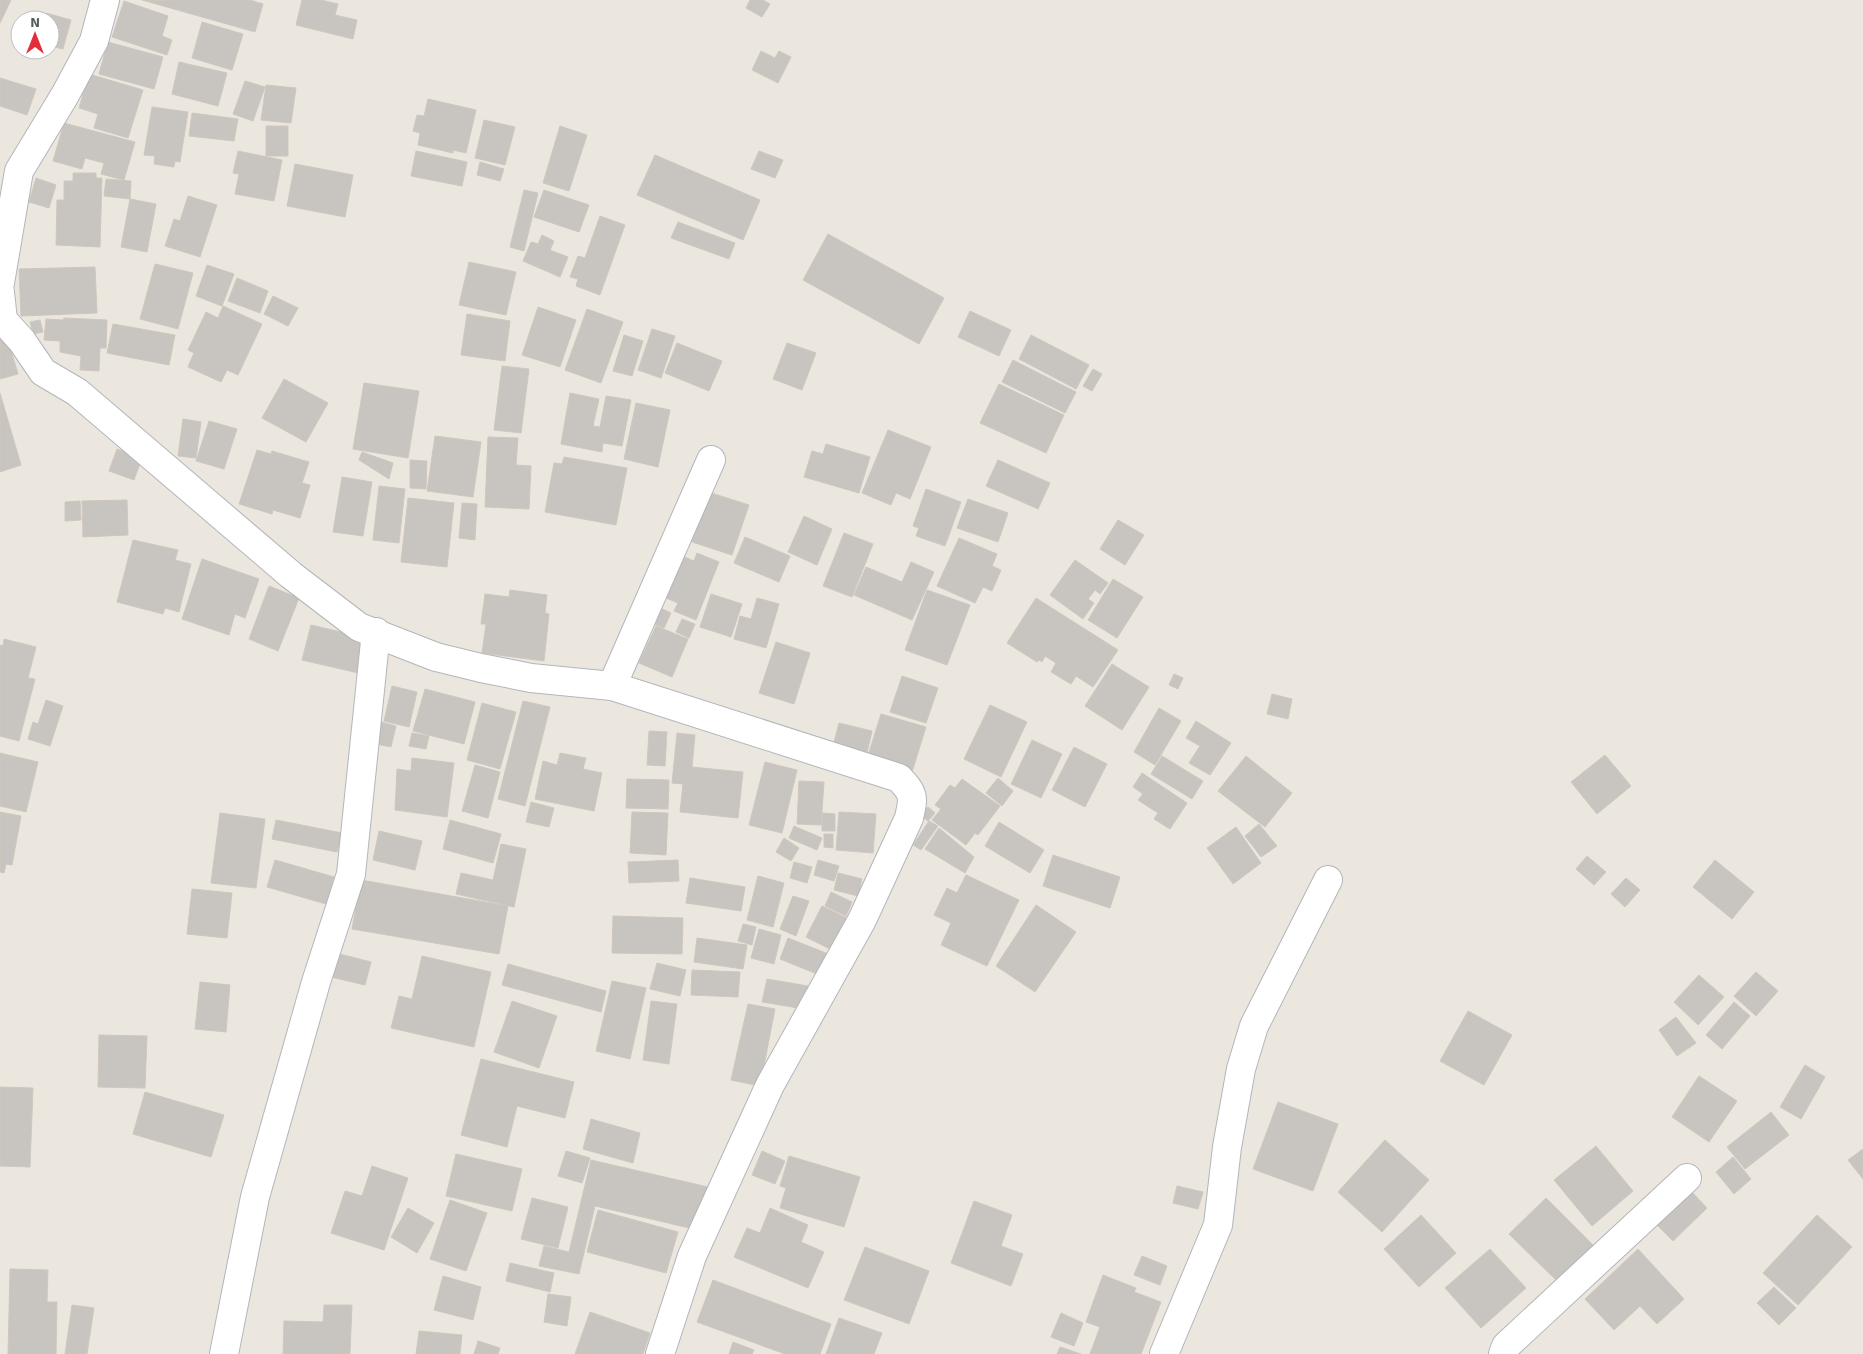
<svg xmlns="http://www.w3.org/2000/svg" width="1863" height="1354" font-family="Signika,sans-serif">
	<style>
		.building { fill: #c8c4bf; stroke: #cfc7be }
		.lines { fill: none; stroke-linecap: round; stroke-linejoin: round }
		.minor-casing { stroke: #b2b6ba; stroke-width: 30 }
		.minor { stroke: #fff; stroke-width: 28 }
	</style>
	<rect width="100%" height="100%" fill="#ebe7df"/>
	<g class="building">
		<path d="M0 0H11L0 23Z"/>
		<path d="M142 0H250L263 4 255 32Z"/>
		<path d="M302 0H321L338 4 335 15 357 20 353 39 296 25Z"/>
		<path d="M750 0H763L770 4 762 17 746 8Z"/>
		<path d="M124 1 168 16 162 36 172 40 167 55 112 37Z"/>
		<path d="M46 13 71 20 63 49 50 46V20H43Z"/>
		<path d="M202 22 243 34 232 70 192 58Z"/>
		<path d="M108 42 163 57 154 89 99 74Z"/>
		<path d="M761 51 775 58 779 51 791 57 778 83 752 70Z"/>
		<path d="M179 62 227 73 218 106 172 94Z"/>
		<path d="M89 74 143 90 128 138 94 128 98 114 79 108Z"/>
		<path d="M0 78 36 89 27 115 0 106Z"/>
		<path d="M245 81 265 87 253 121 233 114Z"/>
		<path d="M266 85 296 88 291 123 261 120Z"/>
		<path d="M428 99 476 110 466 153 453 150V153L418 145 420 133 413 131 417 115 424 116Z"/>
		<path d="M152 107 188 112 180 162 175 161 174 167 154 164 155 156 144 155Z"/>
		<path d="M192 113 238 119 234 141 189 136Z"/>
		<path d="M484 120 515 127 505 165 475 158Z"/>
		<path d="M64 123 135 142 124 180 101 174 104 163 85 158 82 169 53 161Z"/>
		<rect x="266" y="126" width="22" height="30"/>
		<path d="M560 126 587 135 569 191 543 183Z"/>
		<path d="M238 151 282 160 274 201 235 194 239 174 233 173Z"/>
		<path d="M416 151 467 162 462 186 411 176Z"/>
		<path d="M759 151 783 160 775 178 751 169Z"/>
		<path d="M655 155 760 200 743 240 637 195Z"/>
		<path d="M480 162 504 169 500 181 477 175Z"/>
		<path d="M295 164 353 175 345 217 287 206Z"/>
		<path d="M73 173H96V178H102L100 247 56 245 57 200H64V181H73Z"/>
		<path d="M36 178 56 185 49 208 29 202Z"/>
		<path d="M106 179 131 181 130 199 104 196Z"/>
		<path d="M524 190 538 193 524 251 510 247Z"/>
		<path d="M544 190 589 205 579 232 534 217Z"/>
		<path d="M188 196 217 205 200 257 165 246 174 219 180 221Z"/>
		<path d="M130 199 156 204 147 252 121 247Z"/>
		<path d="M600 216 625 225 600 295 576 286 578 279 570 277 578 256 585 258Z"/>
		<path d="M678 222 735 243 729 259 671 238Z"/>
		<path d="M828 234 944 298 919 344 803 280Z"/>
		<path d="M542 235 554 241 550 250 568 257 560 277 523 261 531 242 538 244Z"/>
		<path d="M469 262 516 272 506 315 459 305Z"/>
		<path d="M155 264 193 273 178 329 140 319Z"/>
		<path d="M207 265 234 274 222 306 196 296Z"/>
		<path d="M95 267 97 313 21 316 19 269Z"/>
		<path d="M237 278 268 291 260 313 228 301Z"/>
		<path d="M273 296 298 308 288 326 264 314Z"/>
		<path d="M223 306 262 324 238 375 227 370 221 382 188 367 194 353 188 350 206 312 218 318Z"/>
		<path d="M538 307 576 320 560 367 522 355Z"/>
		<path d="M587 309 623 322 601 383 565 370Z"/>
		<path d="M970 311 1011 330 999 356 958 337Z"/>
		<path d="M467 314 510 321 505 361 461 355Z"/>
		<path d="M64 318 107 320 106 348H100L99 371 80 370 81 356 60 352V341L44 340 46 319 63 320Z"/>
		<path d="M40 320 43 332 33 334 30 322Z"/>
		<path d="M113 324 175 335 169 365 107 353Z"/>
		<path d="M652 329 675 336 661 378 638 370Z"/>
		<path d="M624 335 643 341 632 376 613 371Z"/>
		<path d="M1031 335 1089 365 1076 389 1019 359Z"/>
		<path d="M7 337 18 374 0 379V339Z"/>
		<path d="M677 343 722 361 709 391 665 373Z"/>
		<path d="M787 343 816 353 802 390 773 379Z"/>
		<path d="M1013 360 1076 392 1065 413 1002 382Z"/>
		<path d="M502 366 529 369 521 433 494 430Z"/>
		<path d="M1093 369 1102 374 1092 391 1083 386Z"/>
		<path d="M284 379 328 403 306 442 262 418Z"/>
		<path d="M364 383 419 391 408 458 353 449Z"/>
		<path d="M999 384 1064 415 1046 453 980 423Z"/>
		<path d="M0 393 21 465 0 472Z"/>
		<path d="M570 393 599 399 593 426 600 427 606 396 631 400 622 446 603 443 602 452 561 444Z"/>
		<path d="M636 403 670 410 658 467 624 459Z"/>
		<path d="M183 419 201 422 196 458 178 456Z"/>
		<path d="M209 421 237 429 224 469 196 461Z"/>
		<path d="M888 430 931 447 910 499 896 493 891 505 862 493Z"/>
		<path d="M435 436 481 442 473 497 427 491Z"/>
		<path d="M488 437 518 438 516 465 531 466 529 509 485 507Z"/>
		<path d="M826 444 870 457 859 493 804 477 812 451 823 454Z"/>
		<path d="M117 449 142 458 134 480 109 471Z"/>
		<path d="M257 450 271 454 272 451 309 462 302 483 310 485 300 518 273 510 272 514 239 504Z"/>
		<path d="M362 452 393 463 389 479 359 460Z"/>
		<path d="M564 457 627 468 616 525 545 512 554 463 562 464Z"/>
		<path d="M410 460 427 461 426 489 410 488Z"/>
		<path d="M998 460 1050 483 1038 509 986 486Z"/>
		<path d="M342 477 372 482 363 536 333 532Z"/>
		<path d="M379 486 405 489 399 543 373 540Z"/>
		<path d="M926 489 961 502 945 546 916 536 919 528 913 526Z"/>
		<path d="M708 492 749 505 732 555 692 542Z"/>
		<path d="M408 498 454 503 447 567 401 562Z"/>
		<path d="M968 499 1008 513 998 542 957 528Z"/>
		<path d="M127 500 128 535 83 537 82 501Z"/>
		<path d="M80 501 81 520 65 521V502Z"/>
		<path d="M462 503 477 504 475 540 459 538Z"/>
		<path d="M804 516 832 529 817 565 788 552Z"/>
		<path d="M1118 520 1144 535 1125 565 1100 549Z"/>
		<path d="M844 533 873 544 852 597 823 586Z"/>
		<path d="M745 537 790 556 779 582 734 563Z"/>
		<path d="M959 538 997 554 992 566 1001 570 992 591 983 587 975 603 937 586Z"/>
		<path d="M133 540 178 550 175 560 191 564 179 612 165 608 163 614 117 602Z"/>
		<path d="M697 553 719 562 696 620 674 611 678 603 661 596 678 554 694 561Z"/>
		<path d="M202 559 259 579 245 618 235 614 229 635 182 619Z"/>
		<path d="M1075 560 1108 583 1100 594 1095 590 1088 599 1094 603 1083 619 1050 595Z"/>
		<path d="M911 562 934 572 912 620 854 595 866 567 902 582Z"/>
		<path d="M1113 579 1143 597 1117 638 1088 620Z"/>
		<path d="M269 586 299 598 278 651 249 639Z"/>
		<path d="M510 590 547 595 545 613 549 614 544 661 482 653 486 624H481L485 594 509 597Z"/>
		<path d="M927 590 970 605 947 665 905 650Z"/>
		<path d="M711 594 742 604 731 637 700 627Z"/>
		<path d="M757 598 779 604 766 648 734 639 740 616 751 619Z"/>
		<path d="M1036 598 1118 650 1093 687 1076 676 1071 684 1051 672 1056 663 1045 656 1042 662 1039 660 1037 662 1007 643Z"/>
		<path d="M658 607 671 613 664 628 651 623Z"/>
		<path d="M682 619 695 624 689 638 676 632Z"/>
		<path d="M311 625 371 639 367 675 302 660Z"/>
		<path d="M656 626 688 639 672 677 639 663Z"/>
		<path d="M4 639 36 647 28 678 35 679 19 741 0 736V645L3 646Z"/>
		<path d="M776 642 810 653 794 704 759 693Z"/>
		<path d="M1112 664 1149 687 1122 730 1085 706Z"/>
		<path d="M1174 674 1183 678 1178 689 1169 685Z"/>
		<path d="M902 676 938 688 926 723 890 712Z"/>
		<path d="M392 686 417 692 409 727 384 721Z"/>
		<path d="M425 689 475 702 464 744 413 731Z"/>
		<path d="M1272 694 1292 699 1288 719 1267 714Z"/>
		<path d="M46 700 63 706 50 746 28 739 33 722 38 724Z"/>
		<path d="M523 701 550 707 525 806 498 799Z"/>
		<path d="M482 703 516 712 500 769 467 760Z"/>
		<path d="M990 705 1027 722 1001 777 964 759Z"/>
		<path d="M1159 708 1181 721 1155 765 1134 752Z"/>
		<path d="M881 714 926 727 912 772 867 759Z"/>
		<path d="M1196 721 1231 743 1210 775 1189 763 1200 746 1186 738Z"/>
		<path d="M381 722 396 726 391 747 376 744Z"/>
		<path d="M839 723 872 731 867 753 833 746Z"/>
		<path d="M649 731 667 732 665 766 647 765Z"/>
		<path d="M412 733 429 736 426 749 409 746Z"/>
		<path d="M677 733 695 735 692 767 743 772 738 818 680 812 683 784 672 783Z"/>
		<path d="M1032 740 1062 754 1041 798 1011 784Z"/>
		<path d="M1074 747 1107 764 1085 807 1052 790Z"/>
		<path d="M0 753 38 762 26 812 0 806Z"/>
		<path d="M560 753 586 758 583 769 602 773 594 811 535 799 543 761 557 765Z"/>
		<path d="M1605 755 1631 786 1597 814 1571 782Z"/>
		<path d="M1162 756 1203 781 1192 799 1151 774Z"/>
		<path d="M1246 756 1292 793 1265 827 1218 791Z"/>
		<path d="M412 758 454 763 447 817 395 810 397 769 411 771Z"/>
		<path d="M765 762 797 770 782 833 749 825Z"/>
		<path d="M475 765 500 772 488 818 462 811Z"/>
		<path d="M1142 773 1187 803 1170 829 1154 819 1158 813 1138 800 1143 794 1133 787Z"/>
		<path d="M998 778 1013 791 1002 806 986 793Z"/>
		<path d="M627 779 669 780 668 809 626 808Z"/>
		<path d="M962 779 1000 806 978 835 975 833 966 845 932 820 941 809 935 805 950 785 955 788Z"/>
		<path d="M799 781 824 782 821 825 797 824Z"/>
		<path d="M531 802 554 808 549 827 526 822Z"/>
		<path d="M928 807 935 813 928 821 920 815Z"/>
		<path d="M0 812 21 816 12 865 6 864 4 873 0 872Z"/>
		<path d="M632 812 668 813 666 855 630 853Z"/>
		<path d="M839 812 876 814 873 853 836 850Z"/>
		<path d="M220 813 265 819 256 888 211 883Z"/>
		<path d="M822 813 835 814V831H822Z"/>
		<path d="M276 820 342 833 337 852 272 839Z"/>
		<path d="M450 820 501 834 493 863 443 849Z"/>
		<path d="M929 821 938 826 921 850 913 845Z"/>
		<path d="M999 822 1044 850 1030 873 985 846Z"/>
		<path d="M1259 824 1277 846 1261 857 1245 836Z"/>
		<path d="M794 826 822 838 817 850 789 838Z"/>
		<path d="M1236 827 1261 863 1233 884 1207 848Z"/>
		<path d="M939 828 974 857 965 873 925 849Z"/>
		<path d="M379 831 422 841 415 870 373 860Z"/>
		<path d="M824 834H833V848L824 847Z"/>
		<path d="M784 838 799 848 791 861 776 852Z"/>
		<path d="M501 844 526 849 514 907 456 894 461 873 493 880Z"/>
		<path d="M1053 855 1120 877 1110 908 1043 886Z"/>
		<path d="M1587 856 1606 872 1594 885 1576 869Z"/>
		<path d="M275 860 334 877 326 904 267 887Z"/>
		<path d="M678 860 679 881 629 883 628 862Z"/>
		<path d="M818 860 839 866 834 881 814 875Z"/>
		<path d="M1715 860 1754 892 1732 919 1693 887Z"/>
		<path d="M794 862 812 867 807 883 790 878Z"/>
		<path d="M838 873 862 879 858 896 834 890Z"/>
		<path d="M966 875 1019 900 987 966 941 945 951 923 934 915 947 888 957 893Z"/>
		<path d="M758 876 784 883 773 927 747 920Z"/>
		<path d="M690 878 745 887 741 911 686 903Z"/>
		<path d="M1626 878 1640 890 1625 907 1611 894Z"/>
		<path d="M361 880 508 906 499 954 352 929Z"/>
		<path d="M192 889 232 893 227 938 187 934Z"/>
		<path d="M831 892 852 902 846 916 825 906Z"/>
		<path d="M793 896 809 901 796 936 780 929Z"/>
		<path d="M1036 905 1076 932 1035 992 996 966Z"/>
		<path d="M822 906 847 918 830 949 806 937Z"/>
		<path d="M613 916 683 918 682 954 612 953Z"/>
		<path d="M743 924 756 927 752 945 738 941Z"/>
		<path d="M759 929 781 935 774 964 751 958Z"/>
		<path d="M697 938 747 945 743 969 694 962Z"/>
		<path d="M788 938 826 953 817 974 780 959Z"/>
		<path d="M336 953 371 962 365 985 331 977Z"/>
		<path d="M422 956 491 972 474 1047 391 1028 399 996 412 999Z"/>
		<path d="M657 963 686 970 680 996 650 989Z"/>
		<path d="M508 964 606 991 601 1012 502 985Z"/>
		<path d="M692 970 740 972 738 997 691 995Z"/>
		<path d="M1756 972 1778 991 1756 1016 1734 996Z"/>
		<path d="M1699 975 1724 997 1698 1025 1674 1002Z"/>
		<path d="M767 979 808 986 804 1009 762 1002Z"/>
		<path d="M612 981 646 988 630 1059 596 1051Z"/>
		<path d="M200 982 230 985 226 1032 195 1029Z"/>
		<path d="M512 1001 557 1016 539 1068 494 1052Z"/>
		<path d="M651 1001 677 1004 669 1064 643 1060Z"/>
		<path d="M1734 1002 1750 1016 1722 1049 1706 1035Z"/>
		<path d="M748 1004 775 1009 760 1086 731 1080Z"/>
		<path d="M1468 1011 1512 1035 1484 1085 1440 1061Z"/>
		<path d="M1676 1017 1696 1043 1677 1056 1659 1030Z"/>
		<path d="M99 1035 147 1036 145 1088 98 1087Z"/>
		<path d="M481 1059 574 1082 565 1118 517 1106 507 1147 461 1135Z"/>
		<path d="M1805 1065 1825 1077 1801 1119 1780 1107Z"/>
		<path d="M1699 1076 1737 1101 1709 1142 1672 1117Z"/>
		<path d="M0 1087 33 1088 30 1167 0 1166Z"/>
		<path d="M145 1092 224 1115 211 1157 133 1134Z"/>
		<path d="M1278 1102 1338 1124 1313 1191 1253 1169Z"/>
		<path d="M1771 1112 1789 1135 1745 1169 1727 1147Z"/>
		<path d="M591 1119 640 1133 633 1163 583 1149Z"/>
		<path d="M1385 1140 1429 1180 1382 1232 1338 1192Z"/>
		<path d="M1596 1146 1633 1191 1592 1226 1554 1180Z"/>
		<path d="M1863 1149V1179L1848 1160Z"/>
		<path d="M566 1151 590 1158 582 1183 558 1176Z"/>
		<path d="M762 1151 785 1161 775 1184 752 1175Z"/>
		<path d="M456 1154 522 1169 512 1211 446 1196Z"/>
		<path d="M789 1156 860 1177 844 1227 780 1208 786 1188 780 1186Z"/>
		<path d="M1733 1157 1751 1179 1734 1194 1716 1172Z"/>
		<path d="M591 1160 708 1187 698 1230 595 1206 579 1274 539 1266 544 1246 569 1252Z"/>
		<path d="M372 1166 408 1178 384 1250 331 1233 345 1191 362 1196Z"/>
		<path d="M1177 1186 1203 1192 1198 1209 1173 1203Z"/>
		<path d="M1691 1191 1707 1208 1673 1241 1656 1224Z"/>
		<path d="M532 1198 568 1207 558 1248 521 1239Z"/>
		<path d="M1546 1198 1595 1247 1559 1283 1509 1234Z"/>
		<path d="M450 1200 487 1213 466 1271 430 1259Z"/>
		<path d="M974 1201 1012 1215 1001 1246 1023 1254 1011 1286 951 1263Z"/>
		<path d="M408 1208 434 1223 417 1253 391 1237Z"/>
		<path d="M770 1208 808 1225 801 1242 824 1252 808 1288 734 1257 747 1228 760 1233Z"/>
		<path d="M598 1210 678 1232 666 1273 587 1252Z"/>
		<path d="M1421 1215 1456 1253 1419 1287 1384 1249Z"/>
		<path d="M1817 1215 1852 1247 1798 1305 1763 1273Z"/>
		<path d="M865 1247 929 1271 909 1324 844 1300Z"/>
		<path d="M1490 1249 1526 1288 1481 1328 1445 1288Z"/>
		<path d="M1638 1249 1684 1299 1657 1324 1640 1306 1614 1330 1585 1299Z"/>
		<path d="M1142 1256 1167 1266 1160 1285 1134 1275Z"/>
		<path d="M510 1263 554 1273 550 1292 506 1281Z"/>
		<path d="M10 1269 48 1270 47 1302H57L56 1354H8Z"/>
		<path d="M1103 1275 1136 1288 1134 1292 1161 1302 1141 1354H1090L1100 1327 1086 1322Z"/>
		<path d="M443 1276 481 1287 473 1320 434 1310Z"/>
		<path d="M713 1280 831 1324 820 1354H785L697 1322Z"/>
		<path d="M1774 1287 1796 1308 1779 1325 1757 1303Z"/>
		<path d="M548 1294 571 1297 567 1326 544 1322Z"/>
		<path d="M72 1305 94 1308 87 1354H65Z"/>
		<path d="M324 1305H352L350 1354H283L284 1321 323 1322Z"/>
		<path d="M590 1312 650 1333 643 1354H575Z"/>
		<path d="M1061 1313 1083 1323 1074 1346 1051 1337Z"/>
		<path d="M839 1318 882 1333 874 1354H826Z"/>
		<path d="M419 1331 462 1335 460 1354H416Z"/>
		<path d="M478 1341 500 1348 498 1354H474Z"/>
		<path d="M733 1342 754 1350 752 1354H729Z"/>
		<path d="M1060 1347 1081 1354H1057Z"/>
	</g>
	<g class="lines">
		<g class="minor-casing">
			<g id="minor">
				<path d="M0 283 19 171 65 95 94 41 105 0"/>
				<path d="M0 292 3 320 22 341 43 372 77 392 291 575 359 627 436 657 481 668 531 678 612 686 899 778C914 794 914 796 909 818L862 920 770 1085 692 1256 660 1354"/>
				<path d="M612 686 711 460"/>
				<path d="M224 1354 255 1197 316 982 351 874 376 632"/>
				<path d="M1164 1354 1218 1225 1227 1147 1241 1069 1254 1026 1328 880"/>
				<path d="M1503 1354 1506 1346 1687 1178"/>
			</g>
		</g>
		<use href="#minor" class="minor"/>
	</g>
	<g transform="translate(35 35)"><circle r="24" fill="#ffffff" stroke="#bcbebf"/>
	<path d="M0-4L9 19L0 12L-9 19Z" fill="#e22e3a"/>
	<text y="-8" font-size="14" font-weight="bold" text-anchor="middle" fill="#585d60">N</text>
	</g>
</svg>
